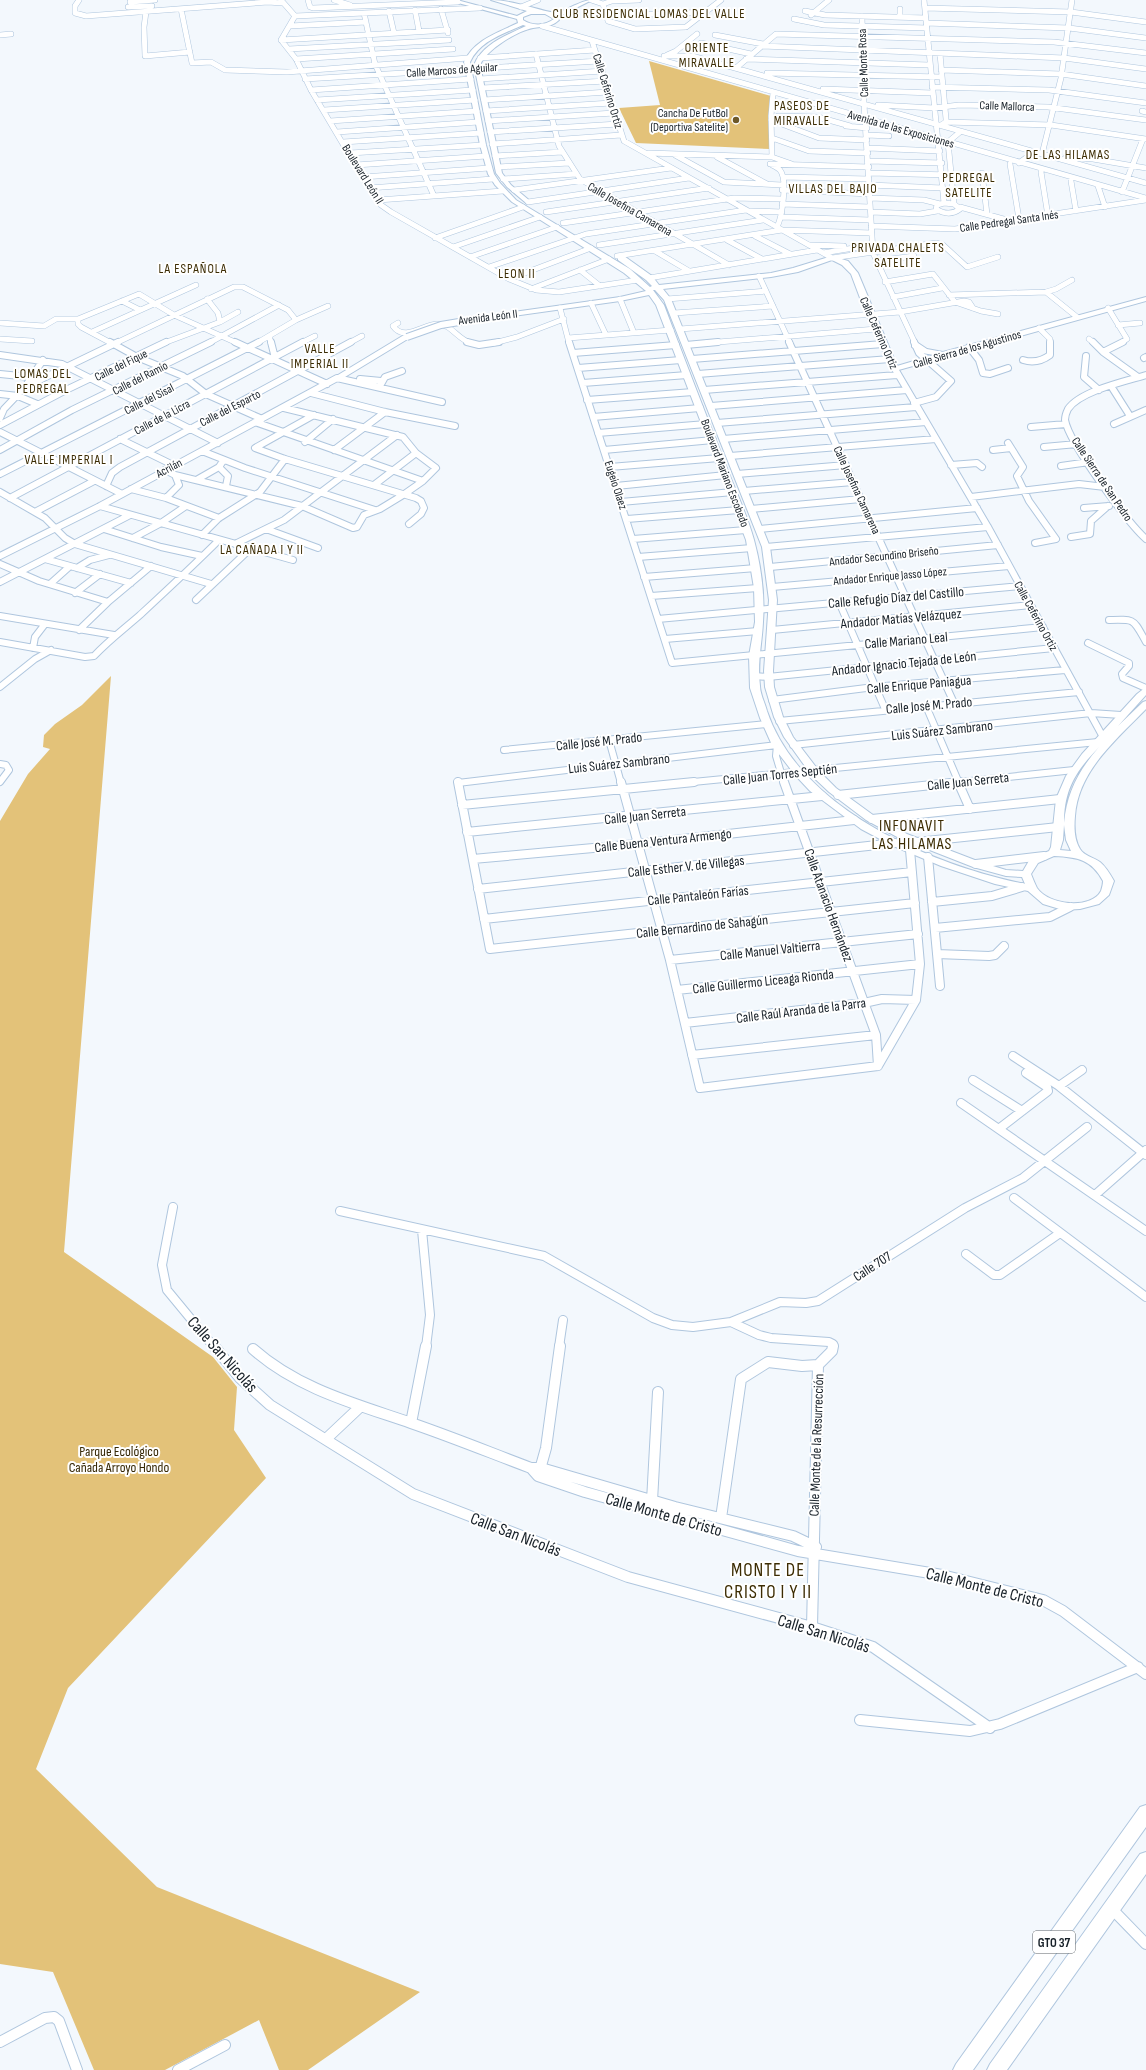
<svg xmlns="http://www.w3.org/2000/svg" width="1146" height="2070" font-family="'Sofia Sans Condensed',sans-serif">
	<style>
		.green { fill: #e3c279 }
		.lines { fill: none; stroke-linecap: round; stroke-linejoin: round }
		.street-far3-casing { stroke: #afc6de; stroke-width: 6 }
		.street-far2-casing { stroke: #afc6de; stroke-width: 8 }
		.street-far1-casing { stroke: #afc6de; stroke-width: 10 }
		.street-casing { stroke: #afc6de; stroke-width: 12 }
		.secondary-casing { stroke: #afc6de; stroke-width: 2 }
		.primary-casing { stroke: #afc6de; stroke-width: 2 }
		.street-far3 { stroke: #fff; stroke-width: 5 }
		.street-far2 { stroke: #fff; stroke-width: 6 }
		.street-far1 { stroke: #fff; stroke-width: 8 }
		.street { stroke: #fff; stroke-width: 10 }
		.secondary { fill: #fff; fill-rule: evenodd }
		.primary { fill: #fff; fill-rule: evenodd }
		.secondary-bridge-casing { stroke: #afc6de; stroke-width: 8; stroke-linecap: butt }
		.secondary-bridge { stroke: #fff; stroke-width: 6 }
		.poi-dot { fill: #6e5928; stroke: #fff; stroke-width: 1.5 }
		.labels { text-anchor: middle; stroke-width: 4; stroke-linejoin: round; paint-order: stroke }
		.far-street-label { font-size: 12px; fill: #172028; stroke: #fff }
		.far-poi-label { font-size: 12px; fill: #172028; stroke: #fff; text-anchor: end }
		.far-quarter-label { font-size: 13px; letter-spacing: 1px; fill: #3c2c03; stroke: #fff }
		.shield { fill: #fff; stroke: #5d6368; stroke-width: 1 }
		.shield-label { font-size: 13px; font-weight: bold; fill: #172028 }
		.street-label { font-size: 14px; fill: #172028; stroke: #fff }
		.park-label { font-size: 14px; fill: #352704; stroke: #fff }
		.quarter-label { font-size: 16px; letter-spacing: 1px; fill: #3c2c03; stroke: #fff }
		.near-street-label { font-size: 17px; fill: #172028; stroke: #fff }
		.near-quarter-label { font-size: 19px; letter-spacing: 1px; fill: #3c2c03; stroke: #fff }
	</style>
	<rect width="100%" height="100%" fill="#f3f8fd"/>
	<path class="green" d="M649,61L771,96L770,149L636,143L619,108L660,105Z
		M111,676L64,1252L213,1357L237,1387L234,1430L266,1478L68,1688L36,1769L157,1887L420,1992L308,2070H279L259,2020L165,2070H94L53,1972L0,1964V821L28,774L50,749L43,747L44,735L55,724L82,705Z"/>
	<g class="lines">
		<g class="street-far3-casing">
			<path id="street-far3" d="M79,0L75,6V13L86,16L268,2L282,3
				M281,0L295,16
				M308,0L310,7L313,8L458,2
				M334,0L350,5
				M591,0L603,4L612,1L639,0
				M924,0L944,203
				M130,2L155,0
				M603,4L608,21L635,29L686,27L721,0
				M128,7L152,6
				M521,7L538,0
				M925,8L1071,12L1146,22
				M181,9L192,63L211,62L225,70L287,72L468,58
				M441,9L448,33
				M900,9V17
				M415,10L419,31
				M389,11L394,33
				M805,11L825,15L926,18
				M146,12L144,27L145,56L190,52
				M364,13L375,64L434,196
				M811,15L829,0
				M295,16L281,40L296,59L311,90L369,188L381,205L391,212L509,279L536,290L559,292L638,280
				M295,16L480,8
				M606,16L707,12
				M862,16L864,104L873,253L915,343
				M794,19L824,25L927,28
				M926,23L1069,28L1146,38
				M290,26L366,22
				M542,26L1146,198
				M0,35L11,34
				M715,35L763,44
				M281,40L448,30
				M592,41L624,141L832,258L936,243L943,245L967,267L998,257
				M701,43L751,54
				M761,46L1064,58L1146,69
				M289,49L449,40
				M536,54L559,146L580,179L729,265
				M940,54L946,119V122L941,125
				M667,55L676,51L697,34
				M664,56H692L1146,183
				M480,58L595,50
				M296,59L453,49
				M746,59L929,65
				M736,68L776,34L1054,42L1146,53
				M941,70L1061,74L1146,86
				M767,73L941,77
				M305,79L599,61
				M480,79L603,71
				M932,87L1049,90L1146,103
				M482,88L606,81
				M823,89L932,93
				M311,90L471,79
				M317,100L473,90
				M484,100L608,92
				M878,105L934,108L959,105L1048,107L1146,120
				M324,110L475,100
				M486,111L611,103
				M1142,111L1146,112
				M778,116L818,117L850,126
				M771,120L819,138L867,140
				M330,121L477,111
				M488,121L614,113
				M946,122L1051,125L1146,139
				M846,126L867,128
				M337,132L478,122
				M490,132L618,124
				M867,135L889,136
				M772,138L809,151L868,153
				M343,142L481,133
				M492,144L621,135
				M868,148L940,151
				M350,153L483,145
				M648,153L772,157L792,164
				M1042,154L1061,78L1072,0
				M675,155L724,182L782,185
				M495,156L562,152
				M717,157L767,184
				M772,157L771,116L773,93
				M1066,157L1093,159L1146,168
				M869,161L942,163
				M1019,163L1034,152
				M770,164L869,167
				M1010,164L1019,219
				M356,165L486,156
				M772,165C774,166 778,168 780,170C788,180 782,217 777,227
				M498,167L569,163
				M1041,172L1048,216
				M869,173L951,175
				M982,173L987,214
				M363,177L489,168
				M783,177L869,179
				M503,179L576,174
				M1071,181L1076,211
				M869,185L943,188
				M1098,186L1105,207
				M369,188L493,179
				M514,190L671,168
				M782,190L870,194
				M1122,192L1143,139
				M870,198L924,200L940,204
				M378,200L503,191
				M528,202L689,178
				M944,203L954,204L960,209C952,215 944,214 936,209L937,205Z
				M782,204L870,207
				M954,204L948,142L960,132
				M960,207L1007,220
				M750,211L782,212
				M546,212L709,188
				M871,212L920,214L937,211
				M782,217L870,220
				M563,223L734,198L782,199
				M871,226L955,229L1146,200
				M755,236L790,254
				M435,238L523,207
				M727,240L762,259
				M599,245L763,220
				M810,245L844,246
				M453,247L540,217
				M655,251L689,271
				M823,253L872,245
				M617,256L782,230L872,233
				M470,257L557,227
				M876,261L914,256
				M489,267L586,234L746,210
				M580,270L600,286
				M759,276L790,343
				M649,278L817,250
				M509,279L591,248
				M1072,280L1056,289L1046,292L1077,317
				M885,282L933,274L955,302L981,311L998,314
				M531,289L609,259
				M949,295L1046,292
				M893,297L942,288
				M620,299L634,333
				M667,299L766,291
				M122,301L140,310
				M591,303L606,335
				M560,308L569,343
				M1108,308L1127,339L1121,343
				M674,313L773,306
				M78,319V324L81,327L111,343
				M220,322L238,312
				M0,323L44,326L56,319H78L139,294L174,315L237,343
				M398,323L393,326C404,342 423,325 436,324C451,323 458,340 471,343
				M1118,325L1140,323
				M1039,328L1050,339V343
				M680,329L900,312L964,301L969,302L973,308
				M92,332L196,285
				M269,336L271,343
				M568,338L671,330
				M0,339L32,341
				M1089,339L1094,343
				M116,343L234,287H243L288,310L296,320
				M164,343L220,322L218,313L207,299
				M209,343L279,305
				M257,343L296,320L328,306
				M301,343L315,336
				M349,343L362,336
				M494,343L517,337L564,319
				M706,343L876,329"/>
		</g>
		<g class="street-far2-casing">
			<path id="street-far2" d="M110,342L137,357L183,376L206,394L262,419
				M235,342L327,384
				M271,342L275,358
				M467,342L479,345L499,342
				M569,342L672,663L1043,627
				M789,342L954,703
				M1093,342L1103,352
				M1123,342L1103,352L1138,377
				M686,345L718,342
				M969,347L979,360L983,373L990,374L1008,368
				M573,353L676,345
				M0,355L62,364L218,443
				M1086,356L1084,377L1099,390
				M1144,358L1146,357
				M692,359L883,344
				M1023,360C1033,363 1042,361 1050,355V342
				M578,368L681,360
				M895,369L988,527L1103,737
				M0,374L30,377
				M698,374L890,359
				M1146,375C1126,381 1080,391 1068,409C1067,411 1065,417 1065,420C1069,443 1128,523 1146,539
				M360,379L381,381
				M583,383L687,375
				M380,386L385,377L402,371
				M1111,386L1130,416
				M25,387L43,360
				M704,390L897,375
				M311,393L385,412L455,426
				M0,394L18,396L37,404
				M587,400L693,392
				M914,403L936,397L951,381L919,353L914,342
				M711,406L907,390
				M314,415L255,448L285,459L416,498L421,501L424,508L421,514L409,524
				M593,417L700,408
				M0,418L4,409L25,387L118,342
				M255,422L423,481
				M717,423L916,407
				M1114,424L1146,410
				M0,425L66,390L166,342
				M1031,427L1066,424
				M0,432L122,494
				M598,433L706,424
				M120,439L175,466
				M723,439L926,422
				M305,442L333,419
				M1008,443L1023,467L1017,476L1029,501L1056,539L1035,543
				M1044,447L1077,444
				M0,450L72,410L211,342
				M334,450L385,412
				M604,450L713,440
				M993,450L1011,448
				M202,451L245,468L375,510
				M730,456L936,439
				M223,461L219,467L228,476L226,486
				M951,465L977,463L982,467
				M1061,466L1089,462
				M610,467L719,458
				M165,470L175,475L302,506L353,528L357,527L364,515L380,509L403,495L423,481L436,468L416,453L403,437L284,408
				M0,474L259,342
				M737,474L846,465
				M198,479L219,467
				M374,485L416,453
				M106,486L112,473L120,467L351,342
				M616,486L726,475
				M131,489L166,498L219,518
				M744,491L853,482
				M0,492L45,518L65,538L75,544L211,584
				M971,497L1079,484L1105,487
				M10,498L303,342
				M166,498L179,485L175,475
				M621,502L733,492
				M100,506L293,560
				M1084,508L1109,506
				M751,509L861,499
				M35,512L94,481
				M627,519L739,510
				M104,529L161,547L202,556
				M266,529L318,548
				M759,529L977,508
				M202,535L219,518L260,492L285,459
				M1071,537L1090,534L1091,521L1108,506
				M133,538L161,523L186,506
				M633,539L746,530
				M235,544L284,520L397,435
				M766,547L988,527
				M0,556L100,506L337,378L442,402
				M638,557L752,548
				M45,559L131,583
				M0,564L39,581L108,602
				M770,567L998,545
				M77,568L90,560L109,555
				M644,577L756,568
				M0,582L130,515
				M50,584L69,567
				M772,587L1009,566
				M75,593L100,574
				M651,596L758,588
				M196,600L250,549
				M839,602L885,709
				M0,616L114,635
				M658,619L1020,586
				M1109,620C1136,619 1133,619 1146,642
				M79,630L108,602L151,566
				M772,630L1031,605
				M665,639L758,631
				M0,642L85,657L94,656C109,640 124,629 140,615C167,590 193,566 219,540
				M1088,643L1129,663V666L1122,674L1123,678L1146,688
				M33,648L35,637L45,624
				M754,676L768,677L1054,648
				M0,687L35,659L51,650
				M772,700L874,687L1065,670
				M926,706L959,783
				M779,721L1079,692
				M609,740L621,783
				M793,745L1091,713L1121,715
				M504,750L767,724
				M0,764L6,765L9,770L0,782
				M458,783L777,745L776,756L784,783
				M683,783L1098,742
				M951,783L1074,770"/>
		</g>
		<g class="street-far1-casing">
			<path id="street-far1" d="M458,782L490,949L831,912
				M621,782L670,960L700,1088L878,1066
				M784,782L831,912
				M958,782L970,809
				M838,795L960,782
				M462,805L694,782
				M872,819L1060,799
				M467,832L822,796
				M917,842L1058,827
				M928,857L940,986
				M473,859L637,844L854,820
				M976,864L1044,856
				M478,889L895,843
				M932,902L992,896L1022,887
				M831,912L876,1035L878,1066
				M831,912L915,903
				M484,919L912,872
				M935,928L1050,917L1070,907
				M937,954L989,956L995,955L1004,946
				M670,960L918,934
				M677,990L920,964
				M685,1023L864,1003L882,999L916,1000
				M692,1055L876,1035
				M1013,1056L1059,1086L1146,1155
				M878,1066L916,1000L920,964L910,850
				M973,1080L1022,1111
				M1059,1086L1082,1070
				M961,1103L1146,1231
				M1000,1128L1048,1091L1047,1087L1026,1073
				M1095,1195L1146,1150
				M1014,1198L1146,1297
				M173,1207L162,1265L167,1290L214,1347
				M340,1211L544,1256L653,1318L672,1325L693,1327L731,1322L759,1335L771,1338L829,1342L833,1344V1347
				M422,1230L430,1315L426,1347
				M966,1254L994,1275H1000L1060,1233
				M731,1322L780,1302L806,1303L818,1301L965,1208L1023,1178L1087,1127
				M559,1347L563,1320"/>
		</g>
		<g class="street-casing">
			<path id="street" d="M214,1346L240,1378L270,1405L413,1494L628,1577L812,1627L873,1647L990,1728
				M253,1349C298,1389 356,1404 411,1423C452,1437 491,1453 531,1468H541L675,1507L793,1536L816,1547
				M411,1423L426,1346
				M326,1439L361,1406
				M531,1468L538,1476L585,1492L798,1551L942,1575L1043,1600L1063,1611L1146,1674
				M539,1473L546,1448L560,1346
				M652,1501L658,1392
				M721,1518L741,1379L768,1362L802,1366L818,1365
				M812,1627L818,1365L832,1351L833,1346
				M860,1720L970,1731L1000,1724L1138,1667
				M1111,1908L1146,1944
				M0,2042L45,2018L54,2017L59,2021L77,2070
				M178,2070L225,2045"/>
		</g>
		<g class="secondary-casing">
			<path id="secondary" d="M447,0H457L517,16L527,11L491,0C512,0 534,9 555,13C561,14 580,0 592,0L558,17L559,20C551,28 543,26 533,28C517,31 486,50 480,65L502,173L511,185L530,201V203H526L507,187L496,173L474,65C482,44 507,35 526,26L523,25C503,34 480,41 470,62L486,145L494,174L500,183L516,200L630,269L650,287L652,286L646,280L618,260V256H624L652,276L659,285L771,273L793,268L832,256L848,261L858,273L897,366L934,355L922,353L912,347V343H918L927,349L943,352L1146,297V301L895,371L891,369L866,314L851,274L842,265L832,260L798,272L771,277L663,289L671,299L770,547L777,600L773,671L774,687L783,717L793,737L819,771L836,788L873,815L907,834L980,862L1006,870L1023,871L1030,859L1049,851L1051,847L1056,799L1066,776L1082,754L1137,694L1146,687V695L1118,726L1143,702L1146,701V709C1116,740 1078,771 1075,816C1074,827 1074,839 1080,849C1084,856 1093,857 1100,862C1106,867 1110,874 1114,881L1109,895L1099,904L1080,909L1063,910L1043,904L1028,891L995,884L941,866L891,845L861,829L810,791L795,775L772,745L760,718L750,688L749,656L755,622L754,588L746,540L656,305L649,295L620,301L477,321L473,319L477,317L620,297L646,291L624,273L512,202L495,185L488,174L480,145L464,62C474,40 497,33 518,23L517,19ZM531,14H545L554,19C545,26 532,26 523,20V17ZM653,290H655L664,300L762,547L769,600L764,671L765,687L774,717L784,737L812,776L829,792L866,820L899,838L973,867L1006,876L1022,877L1025,884C931,865 800,809 767,711C765,703 760,694 760,686C757,663 762,644 763,622C765,596 761,566 754,540C747,514 734,488 725,463C704,410 684,358 664,305ZM1099,747C1079,770 1067,792 1064,823C1064,789 1076,771 1099,747ZM1064,825L1066,840L1071,851L1060,850L1063,840ZM1054,856C1078,857 1092,860 1103,881C1103,884 1102,888 1101,891C1091,910 1048,905 1037,888C1035,884 1033,879 1031,874L1038,863Z
				M404,335L411,337L340,380L333,378Z"/>
		</g>
		<g class="primary-casing">
			<path id="primary" d="M1146,1805V1827L973,2070H953L956,2064L1140,1807Z
				M1146,1852V1874L1007,2070H987L990,2064L1140,1854Z"/>
		</g>
		<use href="#street-far3" class="street-far3"/>
		<use href="#street-far2" class="street-far2"/>
		<use href="#street-far1" class="street-far1"/>
		<use href="#street" class="street"/>
		<use href="#secondary" class="secondary"/>
		<use href="#primary" class="primary"/>
		<g class="secondary-bridge-casing">
			<path id="secondary-bridge" d="M407,337L441,325L477,319"/>
		</g>
		<use href="#secondary-bridge" class="secondary-bridge"/>
	</g>
	<circle class="poi-dot" cx="736" cy="120" r="4"/>
	<g class="labels">
		<g class="far-street-label">
			<text transform="translate(863 63) rotate(-92)" y="4">Calle Monte Rosa</text>
			<text transform="translate(452 70) rotate(-4)" y="4">Calle Marcos de Aguilar</text>
			<text transform="translate(608 91) rotate(73)" y="4">Calle Ceferino Ortiz</text>
			<text transform="translate(1007 106) rotate(2)" y="4">Calle Mallorca</text>
			<text transform="translate(901 129) rotate(16)" y="4">Avenida de las Exposiciones</text>
			<text transform="translate(363 174) rotate(58)" y="4">Boulevard León II</text>
			<text transform="translate(630 209) rotate(30)" y="4">Calle Josefina Camarena</text>
			<text transform="translate(1009 221) rotate(-8)" y="4">Calle Pedregal Santa Inés</text>
			<text transform="translate(488 317) rotate(-7)" y="4">Avenida León II</text>
			<text transform="translate(879 333) rotate(66)" y="4">Calle Ceferino Ortiz</text>
			<text transform="translate(967 349) rotate(-16)" y="4">Calle Sierra de los Agustinos</text>
			<text transform="translate(121 365) rotate(-26)" y="4">Calle del Fique</text>
			<text transform="translate(140 378) rotate(-27)" y="4">Calle del Ramio</text>
			<text transform="translate(149 399) rotate(-27)" y="4">Calle del Sisal</text>
			<text transform="translate(230 408) rotate(-27)" y="4">Calle del Esparto</text>
			<text transform="translate(162 417) rotate(-28)" y="4">Calle de la Licra</text>
			<text transform="translate(169 468) rotate(-28)" y="4">Acrilán</text>
			<text transform="translate(725 473) rotate(69)" y="4">Boulevard Mariano Escobedo</text>
			<text transform="translate(1102 479) rotate(56)" y="4">Calle Sierra de San Pedro</text>
			<text transform="translate(616 485) rotate(72)" y="4">Eugeio Olaez</text>
			<text transform="translate(857 490) rotate(65)" y="4">Calle Josefina Camarena</text>
			<text transform="translate(884 556) rotate(-6)" y="4">Andador Secundino Briseño</text>
			<text transform="translate(890 576) rotate(-5)" y="4">Andador Enrique Jasso López</text>
			<text transform="translate(1036 616) rotate(61)" y="4">Calle Ceferino Ortiz</text>
		</g>
		<g class="far-poi-label">
			<text x="728" y="117">Cancha De FutBol<tspan x="728" dy="14">(Deportiva Satelite)</tspan></text>
		</g>
		<g class="far-quarter-label">
			<text x="649" y="18">CLUB RESIDENCIAL LOMAS DEL VALLE</text>
			<text x="707" y="52">ORIENTE<tspan x="707" dy="15">MIRAVALLE</tspan></text>
			<text x="802" y="110">PASEOS DE<tspan x="802" dy="15">MIRAVALLE</tspan></text>
			<text x="1068" y="159">DE LAS HILAMAS</text>
			<text x="969" y="182">PEDREGAL<tspan x="969" dy="15">SATELITE</tspan></text>
			<text x="833" y="193">VILLAS DEL BAJIO</text>
			<text x="898" y="252">PRIVADA CHALETS<tspan x="898" dy="15">SATELITE</tspan></text>
			<text x="193" y="273">LA ESPAÑOLA</text>
			<text x="517" y="278">LEON II</text>
			<text x="320" y="353">VALLE<tspan x="320" dy="15">IMPERIAL II</tspan></text>
			<text x="43" y="378">LOMAS DEL<tspan x="43" dy="15">PEDREGAL</tspan></text>
			<text x="69" y="464">VALLE IMPERIAL I</text>
			<text x="262" y="554">LA CAÑADA I Y II</text>
		</g>
		<rect class="shield" x="1033" y="1931" width="42" height="22" rx="3"/>
		<g class="shield-label">
			<text x="1054" y="1947">GTO 37</text>
		</g>
		<g class="street-label">
			<text transform="translate(896 597) rotate(-5)" y="5">Calle Refugio Díaz del Castillo</text>
			<text transform="translate(901 618) rotate(-5)" y="5">Andador Matías Velázquez</text>
			<text transform="translate(906 640) rotate(-5)" y="5">Calle Mariano Leal</text>
			<text transform="translate(904 663) rotate(-6)" y="5">Andador Ignacio Tejada de León</text>
			<text transform="translate(919 684) rotate(-5)" y="5">Calle Enrique Paniagua</text>
			<text transform="translate(929 705) rotate(-5)" y="5">Calle José M. Prado</text>
			<text transform="translate(942 730) rotate(-6)" y="5">Luis Suárez Sambrano</text>
			<text transform="translate(599 741) rotate(-6)" y="5">Calle José M. Prado</text>
			<text transform="translate(619 763) rotate(-6)" y="5">Luis Suárez Sambrano</text>
			<text transform="translate(780 774) rotate(-6)" y="5">Calle Juan Torres Septién</text>
			<text transform="translate(968 781) rotate(-6)" y="5">Calle Juan Serreta</text>
			<text transform="translate(645 815) rotate(-6)" y="5">Calle Juan Serreta</text>
			<text transform="translate(663 840) rotate(-6)" y="5">Calle Buena Ventura Armengo</text>
			<text transform="translate(686 866) rotate(-6)" y="5">Calle Esther V. de Villegas</text>
			<text transform="translate(698 895) rotate(-6)" y="5">Calle Pantaleón Farías</text>
			<text transform="translate(829 905) rotate(70)" y="5">Calle Atanacio Hernández</text>
			<text transform="translate(702 926) rotate(-6)" y="5">Calle Bernardino de Sahagún</text>
			<text transform="translate(770 950) rotate(-6)" y="5">Calle Manuel Valtierra</text>
			<text transform="translate(763 981) rotate(-6)" y="5">Calle Guillermo Liceaga Rionda</text>
			<text transform="translate(801 1010) rotate(-7)" y="5">Calle Raúl Aranda de la Parra</text>
			<text transform="translate(872 1266) rotate(-33)" y="5">Calle 707</text>
			<text transform="translate(816 1445) rotate(-88)" y="5">Calle Monte de la Resurrección</text>
		</g>
		<g class="park-label">
			<text x="119" y="1456">Parque Ecológico<tspan x="119" dy="16">Cañada Arroyo Hondo</tspan></text>
		</g>
		<g class="quarter-label">
			<text x="912" y="831">INFONAVIT<tspan x="912" dy="18">LAS HILAMAS</tspan></text>
		</g>
		<g class="near-street-label">
			<text transform="translate(223 1354) rotate(48)" y="6">Calle San Nicolás</text>
			<text transform="translate(664 1514) rotate(16)" y="6">Calle Monte de Cristo</text>
			<text transform="translate(516 1534) rotate(21)" y="6">Calle San Nicolás</text>
			<text transform="translate(985 1587) rotate(14)" y="6">Calle Monte de Cristo</text>
			<text transform="translate(824 1633) rotate(17)" y="6">Calle San Nicolás</text>
		</g>
		<g class="near-quarter-label">
			<text x="768" y="1576">MONTE DE<tspan x="768" dy="22">CRISTO I Y II</tspan></text>
		</g>
	</g>
</svg>
